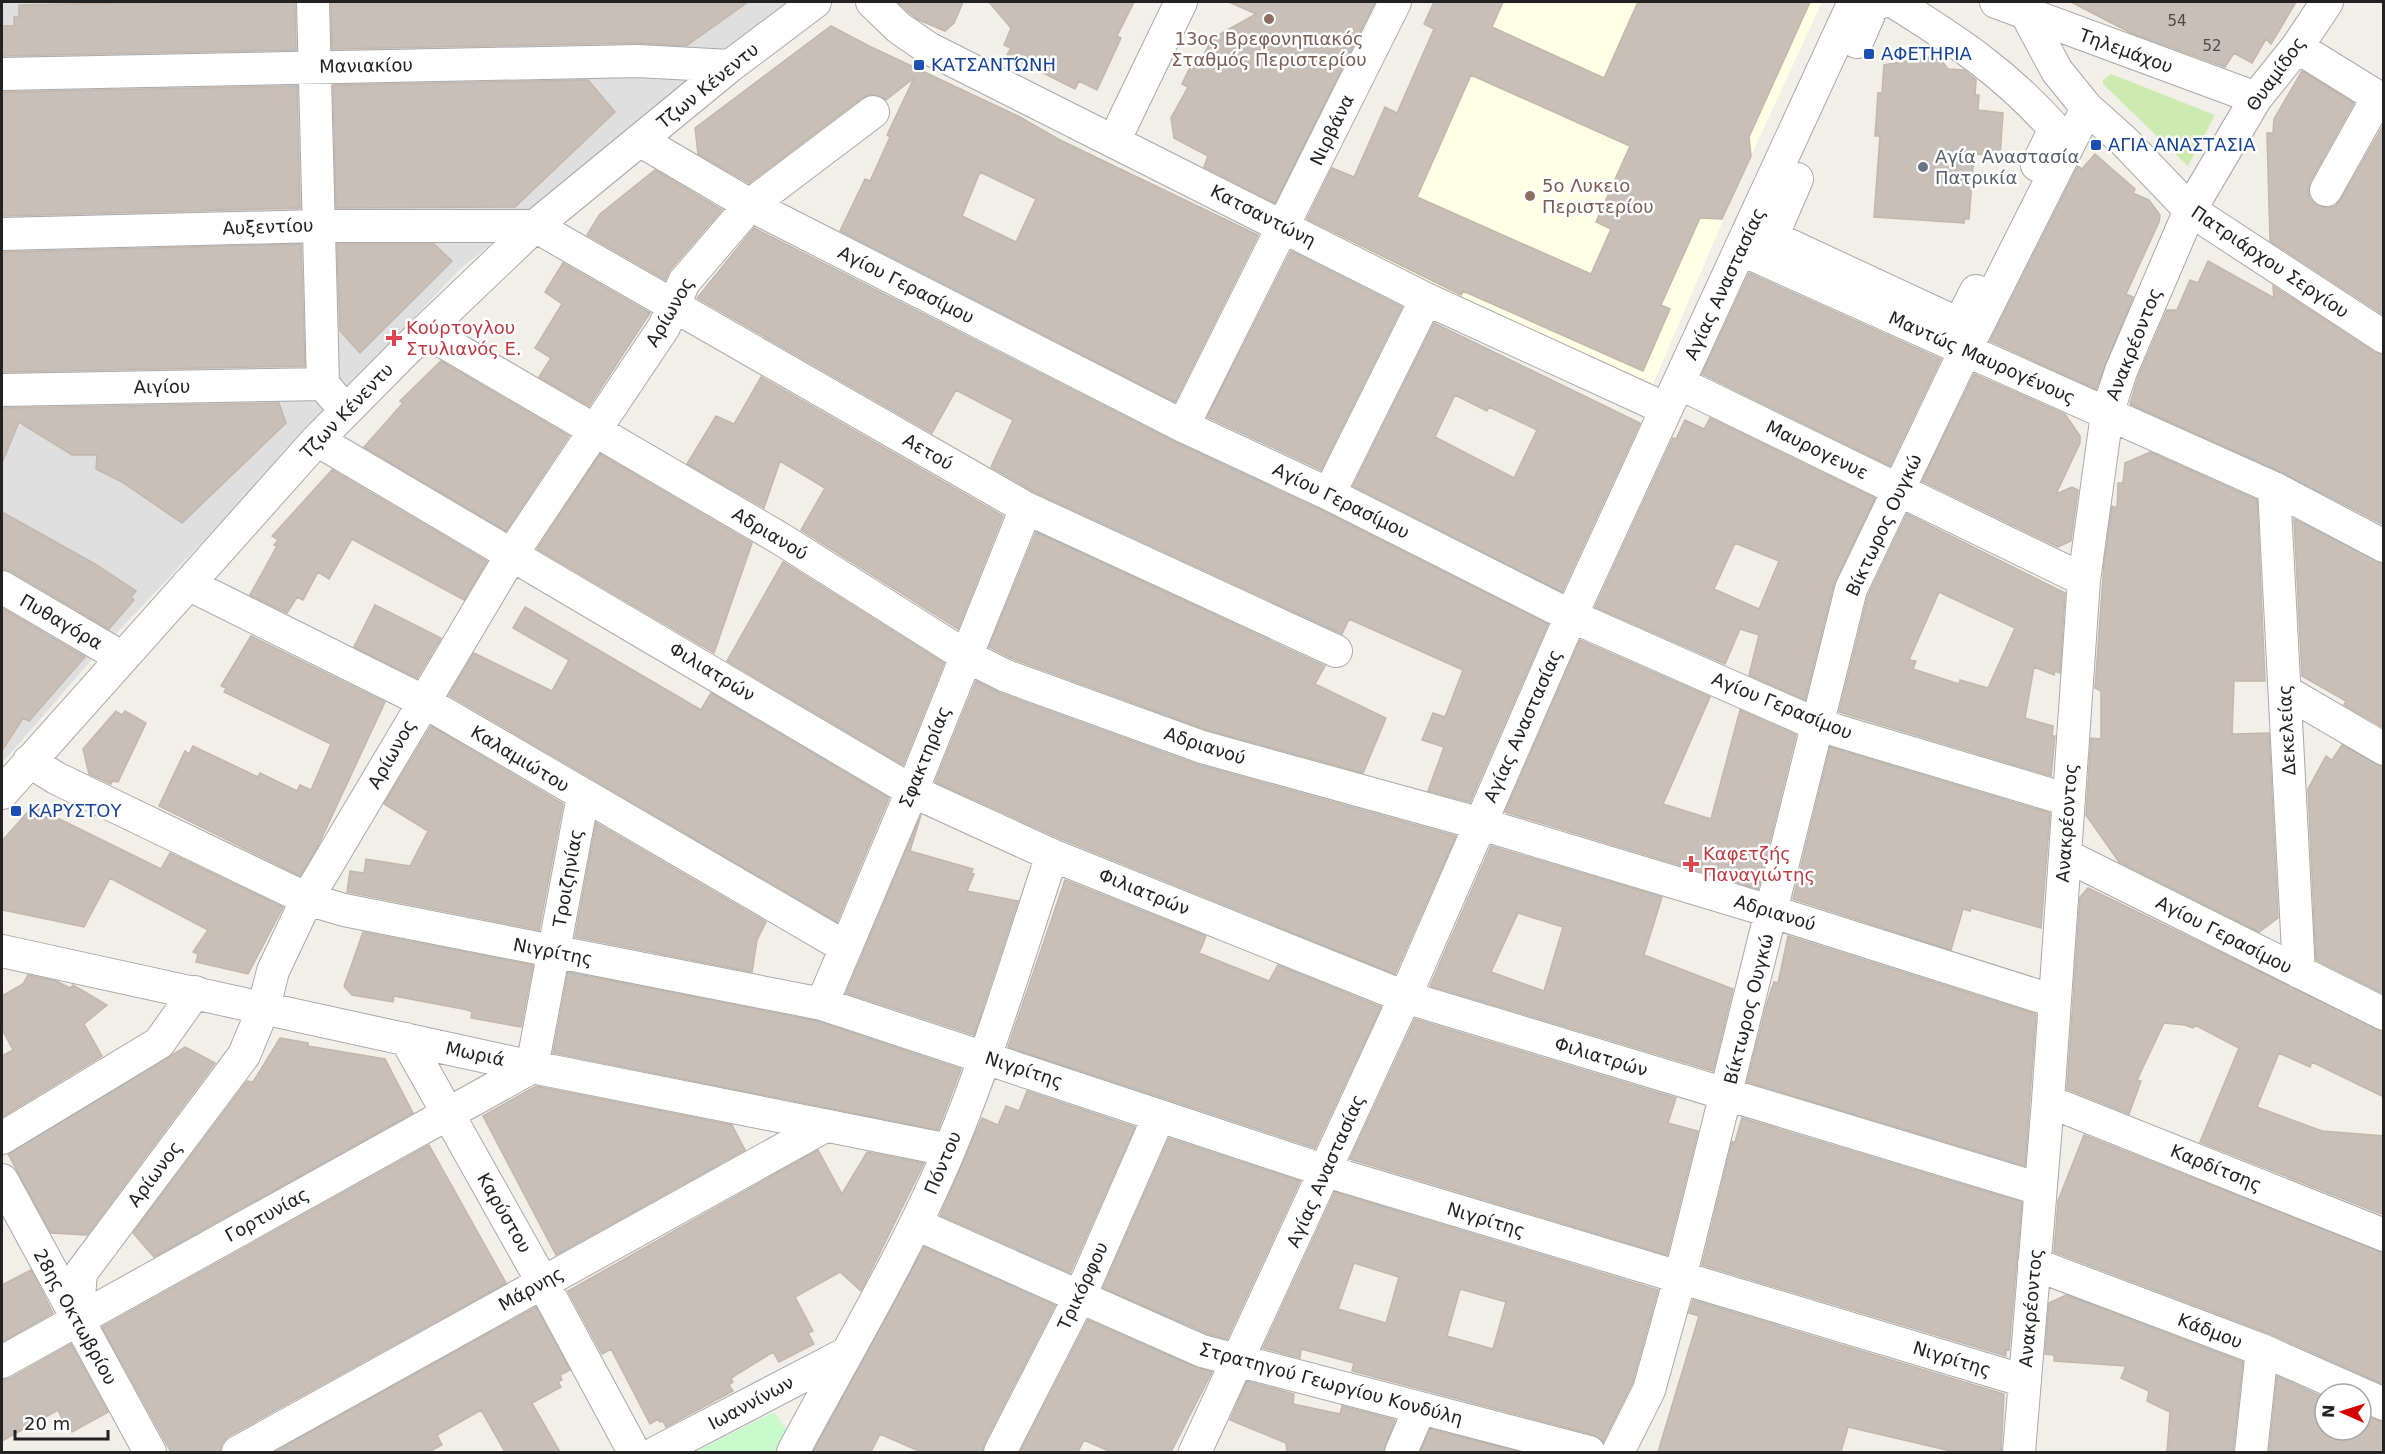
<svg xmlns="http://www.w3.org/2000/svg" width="2385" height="1454" font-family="'DejaVu Sans',sans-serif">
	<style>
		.residential { fill: #e0dfdf }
		.education { fill: #ffffe5 }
		.grass { fill: #cdebb0 }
		.park { fill: #c8facc }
		.building { fill: #c7bfb8; stroke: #c4b6ab; stroke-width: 1.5; fill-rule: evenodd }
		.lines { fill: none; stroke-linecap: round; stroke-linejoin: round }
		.minor-casing { stroke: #a9a9a9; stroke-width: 34 }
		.minor { stroke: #fff; stroke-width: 32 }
		.education-dot { fill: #8d6e63; stroke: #fff; stroke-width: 2 }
		.transit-dot { fill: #1a4fb4; stroke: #fff; stroke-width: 2 }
		.worship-dot { fill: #6b7280; stroke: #fff; stroke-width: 2 }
		.health-dot { fill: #e0444e; stroke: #fff; stroke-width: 2 }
		.labels { text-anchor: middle; stroke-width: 5; stroke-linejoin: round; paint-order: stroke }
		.number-label { font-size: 15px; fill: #4b4948 }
		.education-label { font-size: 18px; fill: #785e54; stroke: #fff }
		.street-label { font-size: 18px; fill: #222; stroke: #fff }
		.transit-label { font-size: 18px; fill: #164399; stroke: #fff; text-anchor: start }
		.worship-label { font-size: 18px; fill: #5b616d; stroke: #fff; text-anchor: start }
		.health-label { font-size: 18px; fill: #be3a42; stroke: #fff; text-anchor: start }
	</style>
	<rect width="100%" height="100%" fill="#f2efe9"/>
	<path class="residential" d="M2,2H789L459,270L94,657L2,763Z"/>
	<path class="education" d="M1434,2H1822L1745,169L1653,384L1312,228L1338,170L1363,182L1367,175L1357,170L1385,107L1397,112L1434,29L1424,24Z"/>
	<path class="grass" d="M2111,74L2215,115L2188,166L2103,84V80Z"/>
	<path class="park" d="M774,1412L788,1433L778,1452H695Z"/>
	<path class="building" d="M174,2H295L296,50L2,56V26H14V17H19V5Z
		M331,2H748L686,46L638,43L332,49Z
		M897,2H963L954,23L945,31L917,19Z
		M989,2H1134L1117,36L1121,38L1097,90L1079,81L1075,89L1007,55L1011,48L1004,45L1011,28Z
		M1229,2H1375L1275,203L1204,167L1208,156L1174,138L1171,118L1188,87L1182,84L1192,63L1197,66L1213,38L1256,14Z
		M1434,2H1503L1492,27L1604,78L1638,2H1810L1749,137L1751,156L1722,219L1700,218L1661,305L1670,309L1643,371L1463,291L1461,295L1307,219L1332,168L1354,177L1385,107L1397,113L1434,29L1424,24ZM1471,75L1630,146L1596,222L1611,229L1591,274L1417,197Z
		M2071,2H2296L2271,44L2266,39L2252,63L2234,53L2225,67L2131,33Z
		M831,26L869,46L1018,116L1060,140L1258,235L1175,402L840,231L865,179L870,181L890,137L887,135L914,78L886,100L871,94L862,98L749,183L698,154L695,128ZM980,172L1036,199L1016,242L962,216Z
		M1929,57L1941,60L1948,69L1964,70L1976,80L1975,95H1979L1978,110L2003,113L2000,156L1974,154L1969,219H1964V223L1874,217L1880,136H1875L1878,93H1882L1884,65Z
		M2302,71L2354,103L2310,182L2308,191L2310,199L2317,205L2327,208L2335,206L2341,199L2384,124V315L2270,241L2267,133H2273L2274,119Z
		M588,80L615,112L515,207L336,208L333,85Z
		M297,86L300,208L2,216V92Z
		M2095,154L2135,189L2133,193L2149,200L2160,215L2159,222L2126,294L2133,297L2096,389L1990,341L2078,166L2082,169Z
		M655,170L722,210L670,270L665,280L587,235L600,214Z
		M754,228L1175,442L1321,510L1548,624L1470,802L1428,791L1444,747L1422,740L1433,713L1445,717L1463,670L1349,619L1342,634L1034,492L991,467L1013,420L956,390L932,433L697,298Z
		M301,244L305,366L2,372V252Z
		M337,244H434L452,261L360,353L340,331Z
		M1291,251L1402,307L1321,470L1207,417Z
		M2208,261L2274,298L2273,286L2374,352L2384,355V525L2281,472L2130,404L2138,377L2167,310H2177L2190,280L2198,283Z
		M563,263L650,313L589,406L539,377L551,358L535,348L562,304L545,292Z
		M1749,273L1941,359L1890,466L1702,374Z
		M1434,323L1640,423L1562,592L1353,486ZM1455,395L1487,411L1489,407L1537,430L1514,478L1435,437Z
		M441,361L569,436L506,531L364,447L403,403L400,401Z
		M1974,374L2065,414L2080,436V443L2056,494L2072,487L2078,490L2071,541L2058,547L1922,481Z
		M761,377L1003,516L958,629L801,530L825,488L780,461L764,508L687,464L716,416L734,424Z
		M279,403L286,423L182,523L122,482L96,469L97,455H72L19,422L2,463V408Z
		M1710,418L1875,498L1834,584L1805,700L1749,675L1759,635L1740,629L1725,664L1595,607L1673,438L1676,439L1685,420L1704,429ZM1735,543L1779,561L1759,609L1714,589Z
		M2150,452L2257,500L2265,681H2234L2232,734L2269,733L2278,918L2259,932L2119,862L2086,815L2091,738L2101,739V691L2095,688L2104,564L2112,506L2117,508L2118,483H2123L2125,463Z
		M600,454L752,543L714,653L537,549Z
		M332,470L487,561L464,600L352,539L329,579L318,572L303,600L297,597L287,613L250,595L277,546L274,545L278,540L272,536Z
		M2,512L95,564L136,591L131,597L134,600L109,629L11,571L2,569Z
		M1907,514L2065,593L2060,673L2055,671L2054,675L2034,667L2025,718L2053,726L2052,736H2055L2051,776L1839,712L1868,595ZM1939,592L2015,628L1988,688L1960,680L1959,684L1913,669L1916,661L1909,660Z
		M2294,519L2384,564V728L2344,705L2346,701L2302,676Z
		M1036,532L1325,666L1315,684L1386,718L1363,773L1207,730L1013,659L989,647Z
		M783,562L944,663L903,765L727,661Z
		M375,605L441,638L417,678L354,647Z
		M525,607L701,710L711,693L889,798L837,922L449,695L474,653L552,691L569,660L513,628Z
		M2,608L85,657L29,721L23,718L2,751Z
		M251,636L385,702L318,846L300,876L159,806L185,751L189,754L193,746L258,777L260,773L297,791L300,785L311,790L331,744L224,692L226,688L221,686Z
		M1580,640L1710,697L1663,804L1711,819L1740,710L1796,735L1758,889L1505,812Z
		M976,681L1000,693L1196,764L1456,836L1395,974L1059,838L935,782Z
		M116,711L122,715L125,711L146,723L118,782L112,781L111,784L89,774L83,749Z
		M431,726L563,804L539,930L347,892L350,871L364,873L366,859L410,866L428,831L384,804Z
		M2342,745L2384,767V994L2316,960L2308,789L2326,756L2332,760Z
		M1830,747L2050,813L2041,928L1971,908L1970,911L1963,909L1951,950L1793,899Z
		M33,806L161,869L170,853L283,907L248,974L196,962L198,954L193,952L208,930L110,878L84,927L2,910V841Z
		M921,815L910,851L973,869L971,873L974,874L967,891L1018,901L974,1035L846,993Z
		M596,823L766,922L757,940L752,972L575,937Z
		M1491,846L1662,897L1644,955L1733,989L1713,1071L1430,986ZM1518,913L1563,927L1544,991L1491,972Z
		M1065,880L1206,936L1199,953L1269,981L1278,965L1381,1007L1315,1148L1008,1047Z
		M2088,888L2384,1032V1097L2312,1062L2310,1067L2279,1053L2257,1107L2322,1131L2384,1136V1215L2200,1142L2239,1048L2195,1025L2193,1028L2185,1025L2164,1023L2137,1080L2141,1081L2129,1114L2067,1089L2080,897Z
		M363,932L533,965L521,1027L471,1018L472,1012L468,1010L394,996L393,1002L352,995L344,986Z
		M1788,936L2036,1014L2025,1166L1747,1082L1767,1003L1774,982L1778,983Z
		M568,972L817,1021L961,1069L938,1130L553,1053Z
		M28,975L56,981L70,988L73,985L107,1005L84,1024L102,1056L2,1117V1056L13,1050L2,1029V996L23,984Z
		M1415,1019L1676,1098L1668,1123L1698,1131L1667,1255L1350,1159Z
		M280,1038L308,1043V1046L385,1059L413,1113L154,1257L133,1233L247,1081L253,1082Z
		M185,1047L215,1063L87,1235L51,1233L8,1154Z
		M536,1086L732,1125L745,1150L556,1255L483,1116Z
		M1027,1091L1135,1127L1070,1273L940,1215L982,1118L998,1125L1006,1106L1019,1111Z
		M1742,1118L2022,1202L2009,1350L2006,1349V1356L1702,1265L1732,1142H1735Z
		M2084,1135L2384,1253L2383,1384L2268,1333L2054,1252L2058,1201Z
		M1169,1138L1300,1181L1227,1339L1208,1334L1103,1288Z
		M429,1145L506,1283L229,1436L222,1443L220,1452H171L102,1327Z
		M818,1150L842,1194L867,1152L924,1163L861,1291L840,1272L795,1297L813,1331L808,1333L814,1344L779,1362L773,1352L731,1378L733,1382L729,1385L733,1391L666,1427L663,1421L660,1422L658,1419L650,1424L611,1349L602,1354L568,1291Z
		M1335,1192L1658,1290L1632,1384L1603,1442L1594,1435L1352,1371L1354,1363L1301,1349L1300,1358L1263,1348ZM1354,1263L1399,1277L1386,1323L1338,1309ZM1460,1289L1506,1302L1493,1349L1447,1336Z
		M924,1247L1055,1305L984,1444L982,1452H921L880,1434L871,1452H813Z
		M31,1270L53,1313L2,1342V1285Z
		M2066,1295L2243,1362L2233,1452H2167L2170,1412L2147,1401L2149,1391L2121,1378L2126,1366L2054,1361V1355L2045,1354L2049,1303Z
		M1693,1300L2004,1394L2001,1452H1955L1848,1427L1841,1452H1658L1699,1316L1689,1313Z
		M536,1307L570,1370L560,1375L562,1380L558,1382L561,1387L532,1403L560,1452H505L481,1410L437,1435L442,1445L429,1452H274Z
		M1088,1320L1195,1367L1212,1372L1171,1452H1111L1084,1440L1078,1452H1020Z
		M71,1344L108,1412L72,1432L70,1428L67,1430L58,1410L2,1441V1380L11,1378Z
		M2277,1376L2325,1398V1430H2361V1414L2384,1422V1452H2269Z
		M1247,1381L1294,1394L1293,1404L1340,1414L1342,1406L1395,1420L1383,1452H1287L1286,1443L1230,1420Z
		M1430,1429L1520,1452H1420Z"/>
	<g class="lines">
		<g class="minor-casing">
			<path id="minor" d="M313,2L323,384L345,410
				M872,2L899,28L928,48L1426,299L1666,409
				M1894,2C1958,42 2004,72 2055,129L2037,165
				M1996,2L2256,98
				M2027,15L2057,71L2087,108L2125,142L2190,210L2384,337
				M1857,42L1873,5L1882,2
				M2297,47L2384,101
				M2,74L638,61L730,66
				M641,141L750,205L1183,426L1329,494L1571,616L1818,725L2069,800
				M1114,141L1181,2
				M1797,179L1772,237L1959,324L1976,291
				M2326,190L2378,97
				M2,234L320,226H535L1026,508L1336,651
				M1742,250L2274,488L2384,546
				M425,331L781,539L966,656L1006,676L1202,747L1481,824L1773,912L2054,1001
				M1679,383L2084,580
				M2,390L323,384
				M1183,426L1395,2
				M317,440L912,791L1052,855L1405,997L2040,1189
				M2274,488L2299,972
				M1329,494L1426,299
				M188,584L423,701L845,947
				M2,587L121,657
				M2285,691L2384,749
				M29,761L56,778L307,899L344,910L822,1004L1326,1171L2025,1381
				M2,793L317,440L425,331L535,226L730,66L815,2
				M2065,855L2384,1014
				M2,951L532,1067L949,1150
				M822,1004L912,791L1026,508
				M406,1039L543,1283L634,1452
				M2048,1101L2384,1235
				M2,1138L159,1043L195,992
				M2,1180L150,1452
				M916,1224L1202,1351L1589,1452
				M2034,1264L2262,1350L2384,1404
				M77,1320L81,1273L244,1055L264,1007L273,971L307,899L512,554L664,327L684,282L750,205L873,112
				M2,1362L532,1067L583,796
				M238,1452L825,1126
				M657,1452L845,1354
				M793,1452C846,1353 905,1255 949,1151C989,1055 1019,954 1052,855
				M1000,1452L1080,1296L1159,1116
				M1195,1452L1405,997L1571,616L1854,2
				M1401,1452L1420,1408
				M1618,1452L1649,1390L1680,1278L1851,589L1965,351L2087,108
				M2019,1452L2048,1101L2084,580L2107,414L2121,371L2190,210L2256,98L2297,47L2327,2
				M2251,1452L2262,1350"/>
		</g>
		<use href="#minor" class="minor"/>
	</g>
	<g class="education-dot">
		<circle cx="1269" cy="19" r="6"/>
		<circle cx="1530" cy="196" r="6"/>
	</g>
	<g class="transit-dot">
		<rect x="1863" y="48" width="12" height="12" rx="3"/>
		<rect x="913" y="59" width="12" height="12" rx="3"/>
		<rect x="2090" y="139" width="12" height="12" rx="3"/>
		<rect x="10" y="805" width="12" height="12" rx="3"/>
	</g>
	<circle class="worship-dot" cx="1923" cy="167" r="6"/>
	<g class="health-dot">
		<path d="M391 329h6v6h6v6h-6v6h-6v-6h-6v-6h6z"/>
		<path d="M1688 855h6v6h6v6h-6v6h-6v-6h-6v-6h6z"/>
	</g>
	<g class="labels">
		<g class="number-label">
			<text x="2177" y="26">54</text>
			<text x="2212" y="51">52</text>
		</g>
		<g class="education-label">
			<text x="1269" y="45">13ος Βρεφονηπιακός<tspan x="1269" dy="21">Σταθμός Περιστερίου</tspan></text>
			<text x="1542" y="192" text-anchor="start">5ο Λυκειο<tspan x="1542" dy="21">Περιστερίου</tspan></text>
		</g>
		<g class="street-label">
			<text transform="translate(2126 51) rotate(20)" y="6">Τηλεμάχου</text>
			<text transform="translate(366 66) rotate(-1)" y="6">Μανιακίου</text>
			<text transform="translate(2276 74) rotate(-54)" y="6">Θυαμίδος</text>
			<text transform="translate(708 86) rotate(-39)" y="6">Τζων Κένεντυ</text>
			<text transform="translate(1332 130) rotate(-64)" y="6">Νιρβάνα</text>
			<text transform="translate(1263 216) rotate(27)" y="6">Κατσαντώνη</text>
			<text transform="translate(268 227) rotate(-2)" y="6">Αυξεντίου</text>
			<text transform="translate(2270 262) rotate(34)" y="6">Πατριάρχου Σεργίου</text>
			<text transform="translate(1725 284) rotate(-65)" y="6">Αγίας Αναστασίας</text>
			<text transform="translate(906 285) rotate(27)" y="6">Αγίου Γερασίμου</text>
			<text transform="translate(670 312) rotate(-60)" y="6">Αρίωνος</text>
			<text transform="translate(2134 344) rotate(-68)" y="6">Ανακρέοντος</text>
			<text transform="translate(1982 358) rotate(24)" y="6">Μαντώς Μαυρογένους</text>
			<text transform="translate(162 387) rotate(-1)" y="6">Αιγίου</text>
			<text transform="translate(347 411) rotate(-46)" y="6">Τζων Κένεντυ</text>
			<text transform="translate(1817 450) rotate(26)" y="6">Μαυρογενυε</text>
			<text transform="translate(928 452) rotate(30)" y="6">Αετού</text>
			<text transform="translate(1341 501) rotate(26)" y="6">Αγίου Γερασίμου</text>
			<text transform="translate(1884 525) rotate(-65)" y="6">Βίκτωρος Ουγκώ</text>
			<text transform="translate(770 534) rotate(31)" y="6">Αδριανού</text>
			<text transform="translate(61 622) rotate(30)" y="6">Πυθαγόρα</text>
			<text transform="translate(712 672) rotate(31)" y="6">Φιλιατρών</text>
			<text transform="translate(1782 706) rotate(22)" y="6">Αγίου Γερασίμου</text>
			<text transform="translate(1523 726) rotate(-66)" y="6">Αγίας Αναστασίας</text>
			<text transform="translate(2287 730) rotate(-93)" y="6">Δεκελείας</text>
			<text transform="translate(1205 746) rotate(18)" y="6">Αδριανού</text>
			<text transform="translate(392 754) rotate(-60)" y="6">Αρίωνος</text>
			<text transform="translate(925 757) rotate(-68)" y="6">Σφακτηρίας</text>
			<text transform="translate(520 759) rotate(31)" y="6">Καλαμιώτου</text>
			<text transform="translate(2067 823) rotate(-86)" y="6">Ανακρέοντος</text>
			<text transform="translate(568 878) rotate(-80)" y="6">Τροιζηνίας</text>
			<text transform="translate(1144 892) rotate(22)" y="6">Φιλιατρών</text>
			<text transform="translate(1775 913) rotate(17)" y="6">Αδριανού</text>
			<text transform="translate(2224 935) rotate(27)" y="6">Αγίου Γερασίμου</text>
			<text transform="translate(553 952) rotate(11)" y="6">Νιγρίτης</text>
			<text transform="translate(1749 1009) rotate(-76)" y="6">Βίκτωρος Ουγκώ</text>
			<text transform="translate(475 1054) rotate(12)" y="6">Μωριά</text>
			<text transform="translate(1601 1057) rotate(17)" y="6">Φιλιατρών</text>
			<text transform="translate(1024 1070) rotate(18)" y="6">Νιγρίτης</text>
			<text transform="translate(943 1163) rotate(-67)" y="6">Πόντου</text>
			<text transform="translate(2216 1168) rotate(22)" y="6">Καρδίτσης</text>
			<text transform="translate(1326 1171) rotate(-66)" y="6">Αγίας Αναστασίας</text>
			<text transform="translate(155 1174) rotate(-53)" y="6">Αρίωνος</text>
			<text transform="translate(504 1213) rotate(60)" y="6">Καρύστου</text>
			<text transform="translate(267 1215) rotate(-29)" y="6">Γορτυνίας</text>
			<text transform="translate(1486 1220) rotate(17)" y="6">Νιγρίτης</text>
			<text transform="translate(1083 1286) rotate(-65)" y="6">Τρικόρφου</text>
			<text transform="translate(531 1289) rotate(-29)" y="6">Μάρνης</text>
			<text transform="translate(2031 1308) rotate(-85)" y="6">Ανακρέοντος</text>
			<text transform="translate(75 1317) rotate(61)" y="6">28ης Οκτωβρίου</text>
			<text transform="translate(2210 1331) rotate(21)" y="6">Κάδμου</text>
			<text transform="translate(1952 1359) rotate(17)" y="6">Νιγρίτης</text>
			<text transform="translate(1331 1384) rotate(15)" y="6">Στρατηγού Γεωργίου Κονδύλη</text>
			<text transform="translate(751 1403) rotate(-28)" y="6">Ιωαννίνων</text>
		</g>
		<g class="transit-label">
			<text x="1881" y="60">ΑΦΕΤΗΡΙΑ</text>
			<text x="931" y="71">ΚΑΤΣΑΝΤΏΝΗ</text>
			<text x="2108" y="151">ΑΓΙΑ ΑΝΑΣΤΑΣΙΑ</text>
			<text x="28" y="817">ΚΑΡΥΣΤΟΥ</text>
		</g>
		<g class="worship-label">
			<text x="1935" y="163">Αγία Αναστασία<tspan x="1935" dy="21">Πατρικία</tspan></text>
		</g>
		<g class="health-label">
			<text x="406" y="334">Κούρτογλου<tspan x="406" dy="21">Στυλιανός Ε.</tspan></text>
			<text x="1703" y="860">Καφετζής<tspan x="1703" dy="21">Παναγιώτης</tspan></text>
		</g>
	</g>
	<rect width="2385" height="1454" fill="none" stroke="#222222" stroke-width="6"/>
	<g transform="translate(2343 1412) rotate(273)"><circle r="28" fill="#ffffff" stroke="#a7a7a7" stroke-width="1.5"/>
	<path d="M0-4.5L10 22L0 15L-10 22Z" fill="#d40000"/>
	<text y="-9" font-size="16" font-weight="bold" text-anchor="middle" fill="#222222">N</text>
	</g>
	<path d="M15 1430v9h93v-9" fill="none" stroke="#222222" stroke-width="3"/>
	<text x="24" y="1430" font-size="18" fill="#222222" stroke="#ffffff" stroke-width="4.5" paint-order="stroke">20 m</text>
</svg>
